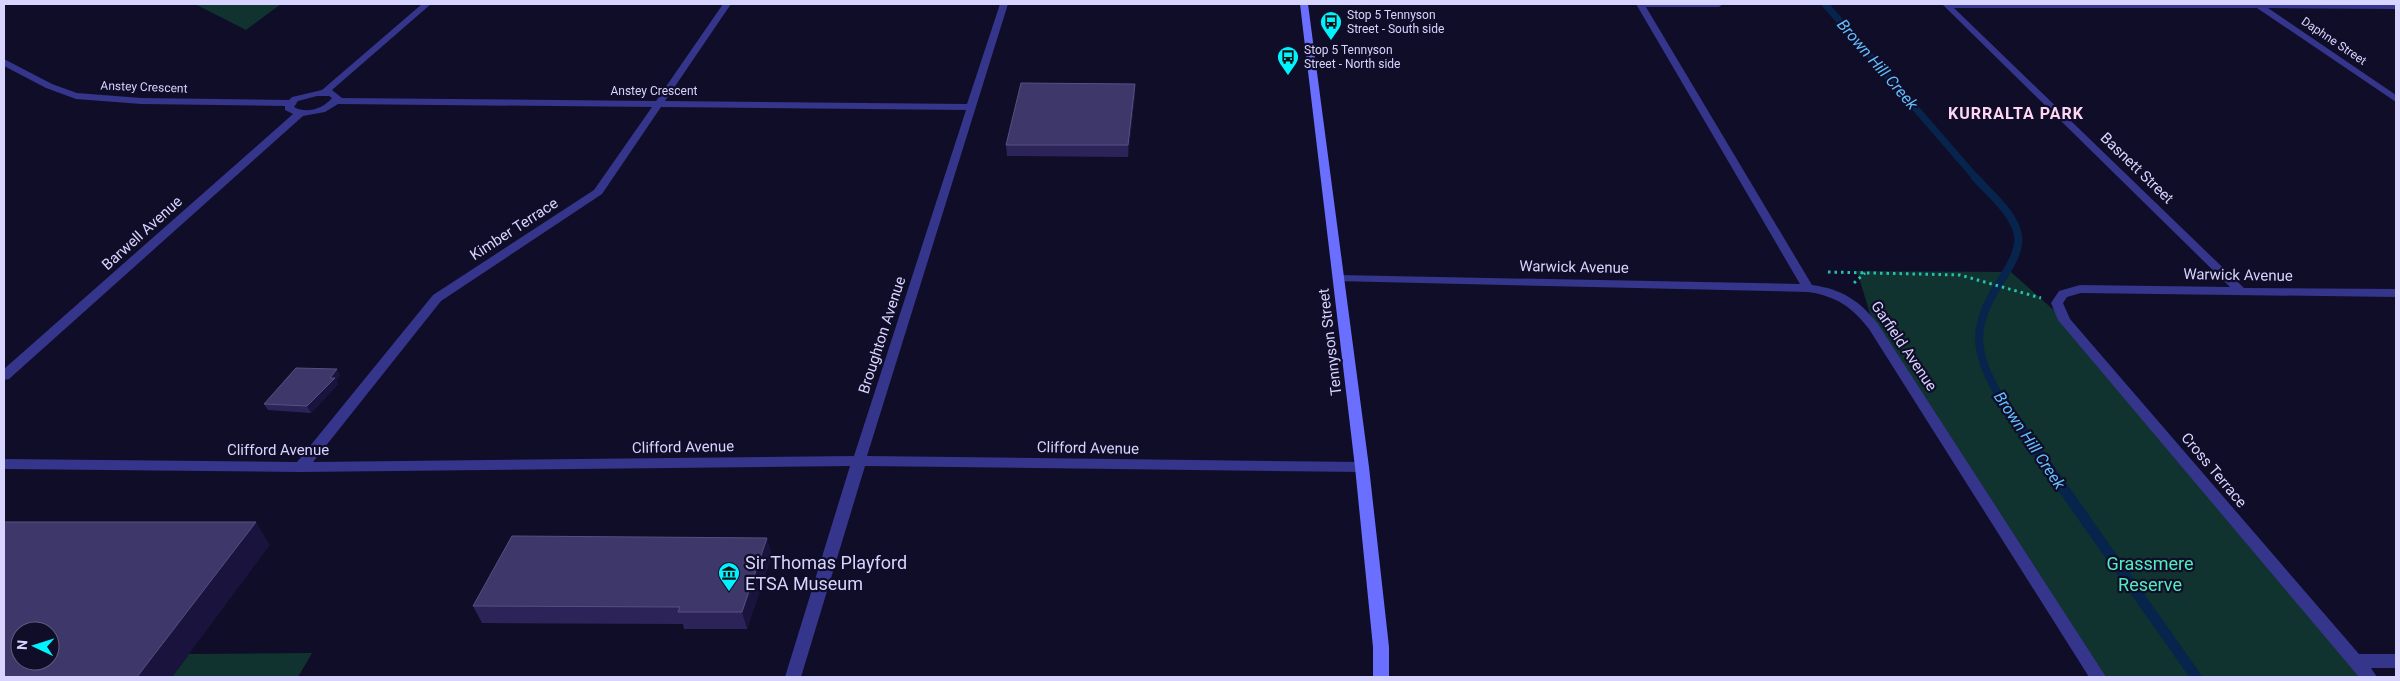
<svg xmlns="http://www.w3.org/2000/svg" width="2400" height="681" font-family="Roboto,sans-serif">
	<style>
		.green { fill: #10332f }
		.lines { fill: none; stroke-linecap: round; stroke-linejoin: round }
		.stream-far2 { stroke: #07244d; stroke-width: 7 }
		.stream-far1 { stroke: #07244d; stroke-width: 8 }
		.stream { stroke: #07244d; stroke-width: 11 }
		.path { stroke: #24c3b1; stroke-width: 3; stroke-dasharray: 2.5 4; stroke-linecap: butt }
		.street { fill: #34358b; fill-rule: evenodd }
		.secondary { fill: #6b6fff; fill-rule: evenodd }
		.wall { fill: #2c2458 }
		.shaded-wall { fill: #19133d }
		.building { fill: #3e376a; stroke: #565081; fill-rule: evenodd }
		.labels { text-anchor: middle; stroke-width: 4.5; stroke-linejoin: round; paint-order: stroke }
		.far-poi-label { font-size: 12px; fill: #d7d4ff; stroke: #100d28; text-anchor: start }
		.far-street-label { font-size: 12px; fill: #d7d4ff; stroke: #100d28 }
		.street-label { font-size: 15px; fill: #d7d4ff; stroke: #100d28 }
		.water-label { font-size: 16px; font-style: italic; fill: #62beff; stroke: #100d28 }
		.far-district-label { font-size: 16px; font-weight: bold; letter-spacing: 1px; fill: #ffd6f2; stroke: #100d28 }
		.near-poi-label { font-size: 18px; fill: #d7d4ff; stroke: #100d28; text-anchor: start }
		.near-park-label { font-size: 18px; fill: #54ebbd; stroke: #100d28 }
	</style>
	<rect width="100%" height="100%" fill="#100d28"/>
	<path class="green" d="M195,4H281L246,30Z
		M1857,271L2011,272L2065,320L2365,677H2098L1874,327Z
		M312,653L298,677H172L189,654Z"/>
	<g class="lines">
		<path class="stream-far2" d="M1825,4L1976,178"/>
		<path class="stream-far1" d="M1975,177C1989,193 2014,213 2018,235C2020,249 2012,263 2005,274C1971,326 1971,348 2002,401"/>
		<path class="stream" d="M2001,400L2196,677"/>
		<path class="path" d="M1828,272L1960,275L2041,298
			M1854,283L1865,273"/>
		<path class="street" d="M422,4H431L332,90L342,98L656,101L723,4H731L665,101L967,104L1000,4H1008L867,456L1362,462L1367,464L1369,467L1367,470L1362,472L865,466L801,677H785L850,466L301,472L4,469V459L297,462L433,295L594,190L652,107L338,104L325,112L303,116L9,379L4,380V369L293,114L285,110V106L141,104L76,99L46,88L4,66V59L52,84L77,93L141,98L289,100L292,97L322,90ZM317,96H329L332,98C323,109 306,114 294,107L298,101ZM661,107L966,110L854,456L313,462L441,301L602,194Z
			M1636,4H1723L1719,7H1646L1812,285C1842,289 1860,301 1878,324L2106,677H2089L1869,329C1852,307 1836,296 1808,292L1335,281L1333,279L1335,277L1339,275L1800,284Z
			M1942,4H2396V9L2268,8L2396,95V102L2257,8H1954L2244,288L2396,289V297L2081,293L2067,297L2063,303L2070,319L2359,654H2396V668H2371L2377,677H2359L2058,320L2051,303L2059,291L2080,285L2230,287Z"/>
		<path class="secondary" d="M1300,4H1308L1369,467L1389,647V677H1373V647L1355,467Z"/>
	</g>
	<path class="wall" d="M1135,84V94L1128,157L1007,156L1006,145Z
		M340,375L336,381L338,384L311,413L268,410L264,404Z
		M772,555L747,629H684L683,624L482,623L473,606Z"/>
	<path class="shaded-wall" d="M1135,84V94L1128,157V145Z
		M337,369L340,375L336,381L338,384L311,413L307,406Z
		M256,522L270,545L172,677H137Z
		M767,538L772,555L747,629L742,612Z"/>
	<path class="building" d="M1021,83L1135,84L1128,145H1006Z
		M296,368L337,369L330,378H335L307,406L264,404Z
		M4,522H256L137,677H4ZM20,631H50V661H20Z
		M512,536L767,538L742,612H678L680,607L473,606Z"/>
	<defs>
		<g id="bus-pin" transform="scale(1.125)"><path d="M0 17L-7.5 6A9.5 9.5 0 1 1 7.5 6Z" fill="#00f3ff" stroke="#100d28"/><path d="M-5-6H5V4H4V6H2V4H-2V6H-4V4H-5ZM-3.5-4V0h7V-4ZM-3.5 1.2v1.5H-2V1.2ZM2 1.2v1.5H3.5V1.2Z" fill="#111"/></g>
		<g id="museum-pin" transform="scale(1.125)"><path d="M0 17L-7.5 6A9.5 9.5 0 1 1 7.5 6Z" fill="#00f3ff" stroke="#100d28"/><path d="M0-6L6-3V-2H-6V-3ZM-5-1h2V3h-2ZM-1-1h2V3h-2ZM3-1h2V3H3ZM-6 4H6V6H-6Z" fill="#111"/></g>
	</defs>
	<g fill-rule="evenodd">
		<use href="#bus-pin" x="1331" y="22"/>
		<use href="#bus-pin" x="1288" y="57"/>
		<use href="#museum-pin" x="729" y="573"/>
	</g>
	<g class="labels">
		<g class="far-poi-label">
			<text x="1347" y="19">Stop 5 Tennyson<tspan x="1347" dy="14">Street - South side</tspan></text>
			<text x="1304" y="54">Stop 5 Tennyson<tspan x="1304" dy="14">Street - North side</tspan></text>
		</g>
		<g class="far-street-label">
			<text transform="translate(2334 41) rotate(34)" y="4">Daphne Street</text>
			<text transform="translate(144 87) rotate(2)" y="4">Anstey Crescent</text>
			<text x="654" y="95">Anstey Crescent</text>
		</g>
		<g class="street-label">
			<text transform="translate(2137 168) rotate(44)" y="5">Basnett Street</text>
			<text transform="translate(514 229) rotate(-33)" y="5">Kimber Terrace</text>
			<text transform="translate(142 233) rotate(-42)" y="5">Barwell Avenue</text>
			<text transform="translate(1574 267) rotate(1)" y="5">Warwick Avenue</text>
			<text transform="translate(2238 275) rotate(1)" y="5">Warwick Avenue</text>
			<text transform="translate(882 335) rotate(-72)" y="5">Broughton Avenue</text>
			<text transform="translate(1330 342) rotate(-97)" y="5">Tennyson Street</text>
			<text transform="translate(1904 346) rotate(56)" y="5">Garfield Avenue</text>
			<text transform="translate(683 447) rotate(-1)" y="5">Clifford Avenue</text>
			<text transform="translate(1088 448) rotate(1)" y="5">Clifford Avenue</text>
			<text x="278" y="455">Clifford Avenue</text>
			<text transform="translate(2214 470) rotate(50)" y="5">Cross Terrace</text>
		</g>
		<g class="water-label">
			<text transform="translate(1878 64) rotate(49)" y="6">Brown Hill Creek</text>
			<text transform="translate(2030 440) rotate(56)" y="6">Brown Hill Creek</text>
		</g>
		<g class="far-district-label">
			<text x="2016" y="119">KURRALTA PARK</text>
		</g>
		<g class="near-poi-label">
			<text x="745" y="569">Sir Thomas Playford<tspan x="745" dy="21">ETSA Museum</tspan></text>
		</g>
		<g class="near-park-label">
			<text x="2150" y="570">Grassmere<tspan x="2150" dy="21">Reserve</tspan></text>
		</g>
	</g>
	<rect width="2400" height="681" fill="none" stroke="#d7d4ff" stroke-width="10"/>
	<g transform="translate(35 646) rotate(274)"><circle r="24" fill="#100d28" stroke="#605d7e"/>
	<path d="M0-4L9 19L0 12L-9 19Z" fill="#00f3ff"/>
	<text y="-8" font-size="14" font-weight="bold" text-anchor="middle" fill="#d7d4ff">N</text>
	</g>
</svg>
